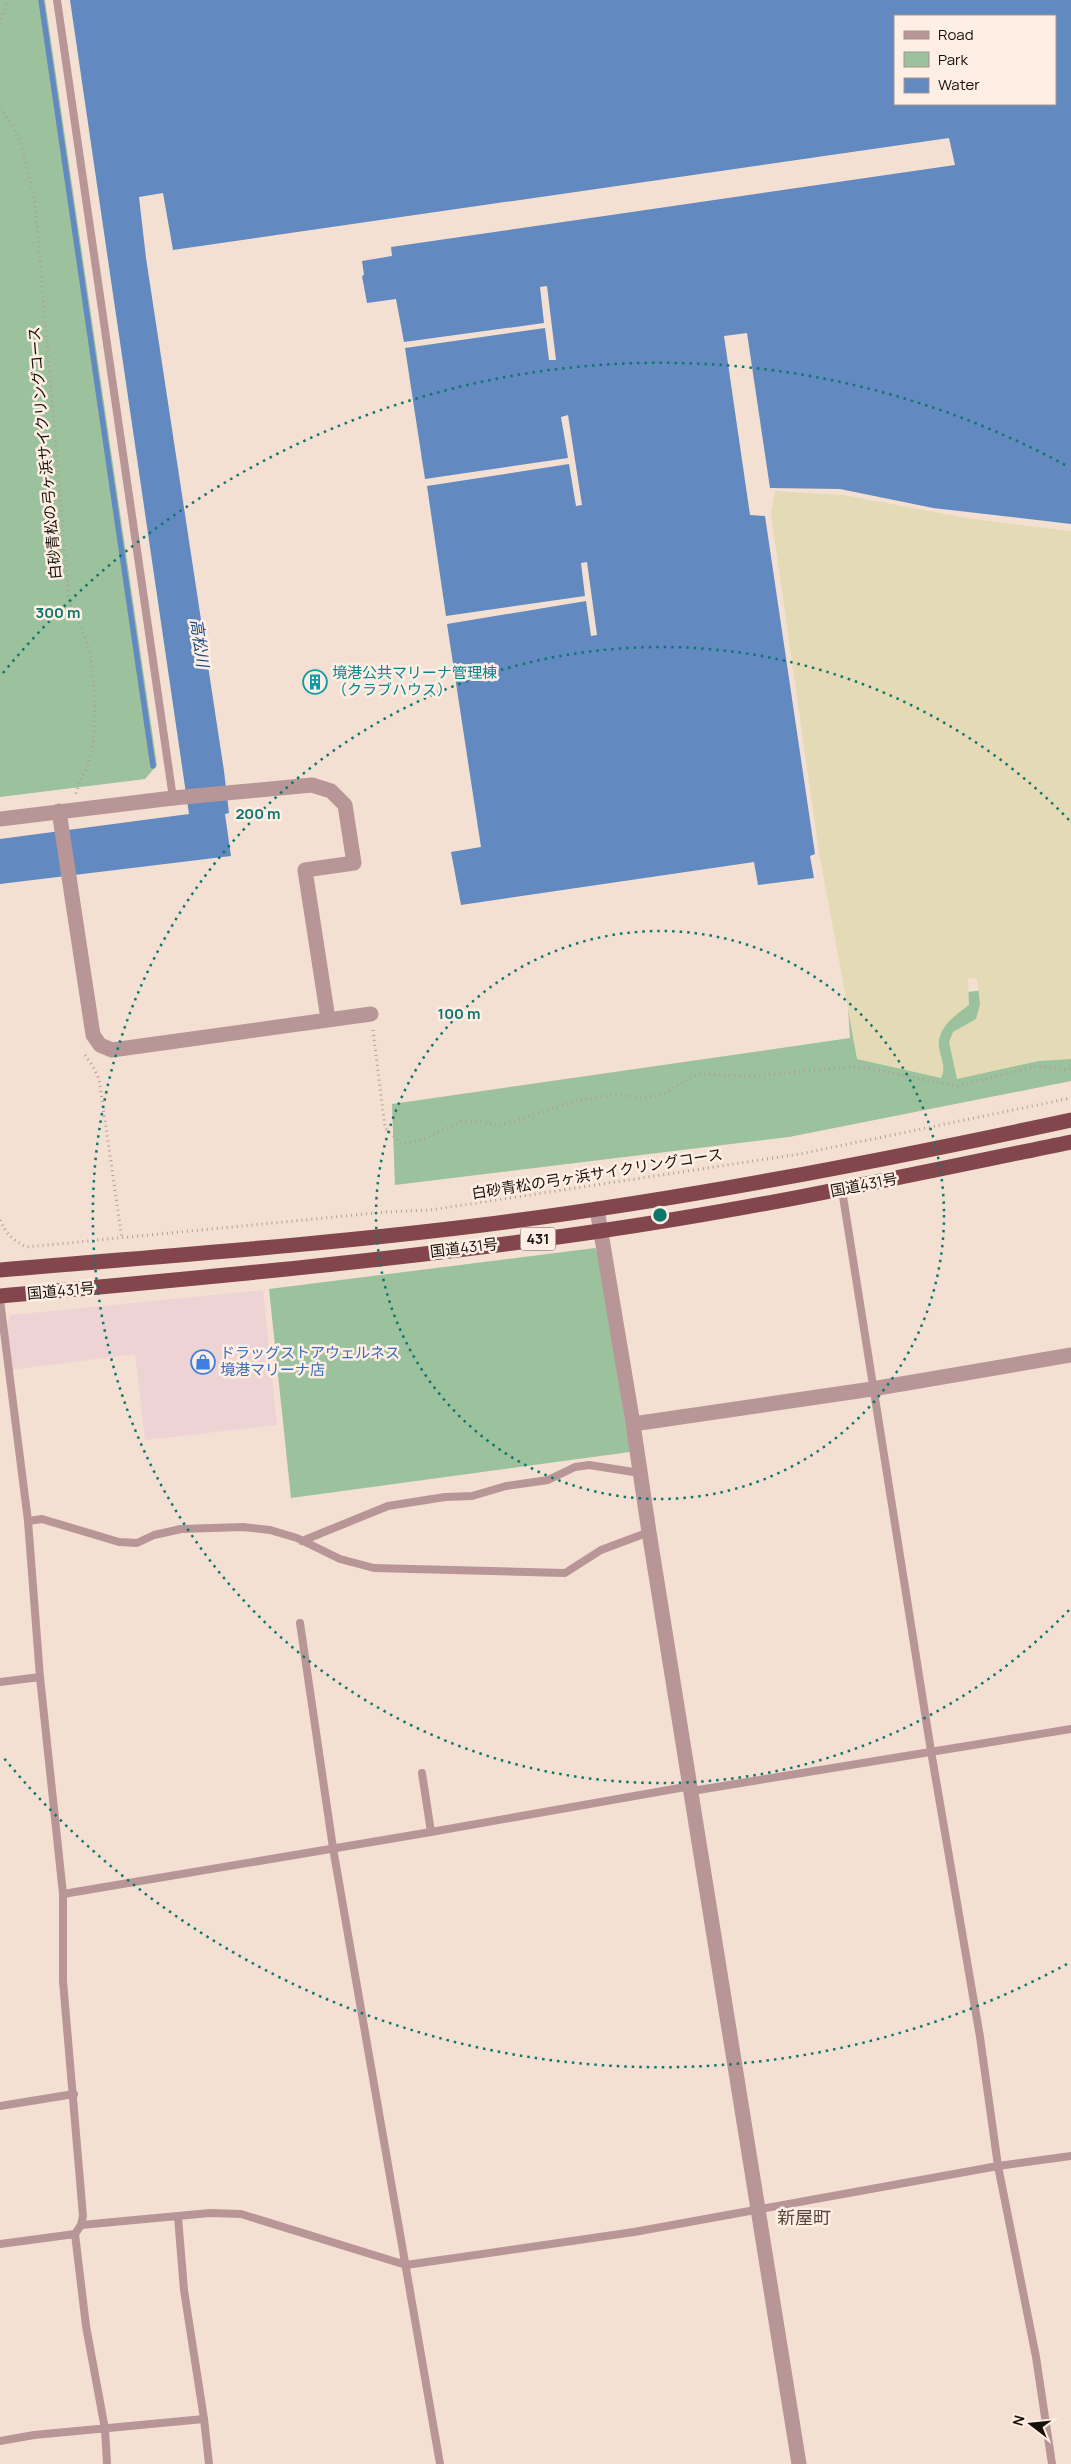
<svg xmlns="http://www.w3.org/2000/svg" width="1071" height="2464" font-family="Manrope,'Noto Sans JP',sans-serif">
	<style>
		.commercial { fill: #eed3d4 }
		.green { fill: #9bc19d }
		.sand { fill: #e4dbb6 }
		.water { fill: #6289c0; fill-rule: evenodd }
		.lines { fill: none; stroke-linecap: round; stroke-linejoin: round }
		.stream { stroke: #6289c0; stroke-width: 5.5 }
		.path { stroke: #afa094; stroke-width: 3; stroke-dasharray: 1 4; stroke-linecap: butt }
		.service { stroke: #b89597; stroke-width: 8 }
		.minor { stroke: #b89597; stroke-width: 15 }
		.tertiary { stroke: #b89597; stroke-width: 15 }
		.trunk { stroke: #84464d; stroke-width: 15 }
		.ring { fill: none; stroke: #0f766e; stroke-width: 2.5; stroke-dasharray: 2.5 5 }
		.labels { text-anchor: middle; stroke-width: 5; stroke-linejoin: round; paint-order: stroke }
		.shield { fill: #feeee3; stroke: #5c534c; stroke-width: 1 }
		.shield-label { font-size: 14px; font-weight: bold; fill: #17110c }
		.street-label { font-size: 15px; fill: #17110c; stroke: #feeee3 }
		.culture-label { font-size: 15px; fill: #0d838f; stroke: #feeee3; text-anchor: start }
		.shop-label { font-size: 15px; fill: #366cbe; stroke: #feeee3; text-anchor: start }
		.water-label { font-size: 16px; font-style: italic; fill: #16498c; stroke: #feeee3 }
		.quarter-label { font-size: 18px; fill: #58473c; stroke: #feeee3 }
		.centre { fill: #0f766e; stroke: #feeee3; stroke-width: 2.5 }
		.ring-label { font-size: 15px; text-anchor: middle; font-weight: bold; fill: #0f766e; stroke: #feeee3; stroke-width: 5; stroke-linejoin: round; paint-order: stroke }
	</style>
	<rect width="100%" height="100%" fill="#f4e0d2"/>
	<path class="commercial" d="M263,1290L277,1425L145,1440L135,1354L11,1370L7,1329L10,1315Z"/>
	<path class="green" d="M0,0H45L157,765L145,779L0,797Z
		M1071,979V1081L789,1137L395,1185L392,1104L850,1038L848,1007Z
		M595,1248L598,1254L630,1452L291,1498L269,1289Z"/>
	<path class="sand" d="M775,491L843,495L967,518L1071,531V1059L1039,1061L957,1079L949,1042L953,1032L976,1019L980,1004L977,979L968,978L969,1005C957,1014 942,1024 939,1040C937,1053 948,1066 941,1078L857,1059L819,852L771,514Z"/>
	<path class="water" d="M70,0H1071V524L933,508L840,489L770,488L747,333L724,336L750,515L765,516L815,854L810,856L814,878L758,885L754,862L461,905L451,852L481,847L447,624L586,601L591,636L597,635L587,562L581,563L585,596L446,616L427,486L569,464L576,506L582,505L568,415L561,417L568,458L425,479L405,348L545,328L549,360H556L547,286L540,287L544,323L404,342L396,299L367,303L362,276L364,275L362,261L392,256L391,247L955,165L949,138L173,250L163,193L139,197L146,258L224,771L229,813L225,814L231,856L0,884V839L189,814ZM895,16H1055V104H895Z"/>
	<g class="lines">
		<path class="stream" d="M41,0L153,766"/>
		<path class="path" d="M0,24L7,0
			M0,109C23,134 27,170 35,202L69,601C76,619 87,639 91,658C95,680 97,741 89,762C85,773 79,782 76,794
			M373,1030L385,1128L402,1144L421,1140L461,1122L480,1121L499,1126L575,1101L620,1094L643,1098L661,1095L698,1074L750,1076L850,1067L866,1068L957,1086L1038,1066L1064,1070L1071,1068
			M85,1055L92,1065L99,1079L122,1239
			M0,1220C6,1234 13,1240 26,1247L386,1212L430,1210L800,1154L1071,1098"/>
		<path class="service" d="M57,0L173,798
			M842,1190L931,1751L980,2037L998,2166L1036,2357L1052,2464
			M0,1300L28,1521L40,1677L63,1894V1981L83,2216L81,2225L75,2234L86,2326L105,2429L107,2464
			M28,1521L42,1519L119,1542L137,1543L154,1535L181,1529L243,1527L270,1530L297,1538L340,1559L374,1568L565,1573L601,1550L649,1532
			M302,1541L388,1506L445,1497L472,1496L506,1486L548,1480L575,1467L589,1465L640,1473
			M300,1623L333,1848L440,2464
			M0,1682L40,1677
			M422,1773L431,1832
			M692,1791L1071,1729
			M63,1894L431,1832L691,1786
			M0,2106L74,2094
			M178,2217L184,2290L204,2419
			M81,2225L210,2213L241,2214L406,2265L634,2232L998,2166L1071,2156
			M0,2244L75,2234
			M0,2441L34,2435L204,2419L209,2464"/>
		<path class="minor" d="M173,798L312,785L331,791L345,805L354,863L305,870L328,1019
			M59,811L93,1035L100,1045L112,1050L371,1014
			M597,1209L633,1424L649,1532L799,2464
			M633,1424L872,1389L1071,1355"/>
		<path class="tertiary" d="M0,819L173,798"/>
		<path class="trunk" d="M0,1270C161,1256 322,1245 482,1225C680,1200 876,1162 1071,1120
			M0,1296C200,1278 401,1260 600,1231C759,1208 915,1174 1071,1142"/>
	</g>
	<g class="ring">
		<circle cx="660" cy="1215" r="284"/>
		<path d="M1069 1610A568 568 0 1 1 1069 820"/>
		<path d="M1067 1964A852 852 0 0 1 3 1757M3 673A852 852 0 0 1 1067 466"/>
	</g>
	<defs>
		<g id="building-ring" transform="scale(1.25)"><circle r="9.5" fill="#feeee3" stroke="#0f9aa8" stroke-width="1.5"/><path d="M-4-6H4V6H1V3H-1V6H-4ZM-2.5-4.3h1.7v1.8h-1.7ZM.8-4.3h1.7v1.8H.8ZM-2.5-1h1.7V.8h-1.7ZM.8-1h1.7V.8H.8Z" fill="#0f9aa8"/></g>
		<g id="shop-ring" transform="scale(1.25)"><circle r="9.5" fill="#feeee3" stroke="#3f7fe0" stroke-width="1.5"/><path d="M-5-2.5h2.3a2.7 3.5 0 0 1 5.4 0H5L5.5 6h-11ZM-1.5-2.5h3a1.5 2.3 0 0 0-3 0Z" fill="#3f7fe0"/></g>
	</defs>
	<g fill-rule="evenodd">
		<use href="#building-ring" x="315" y="682"/>
		<use href="#shop-ring" x="203" y="1362"/>
	</g>
	<g class="labels">
		<rect class="shield" x="520.5" y="1227.5" width="35" height="23" rx="4"/>
		<g class="shield-label">
			<text x="538" y="1244">431</text>
		</g>
		<g class="street-label">
			<text transform="translate(45 453) rotate(-95)" y="5">白砂青松の弓ヶ浜サイクリングコース</text>
			<text transform="translate(597 1174) rotate(-9)" y="5">白砂青松の弓ヶ浜サイクリングコース</text>
			<text transform="translate(864 1185) rotate(-11)" y="5">国道431号</text>
			<text transform="translate(464 1248) rotate(-7)" y="5">国道431号</text>
			<text transform="translate(61 1291) rotate(-5)" y="5">国道431号</text>
		</g>
		<g class="culture-label">
			<text x="332" y="678">境港公共マリーナ管理棟<tspan x="332" dy="17">（クラブハウス）</tspan></text>
		</g>
		<g class="shop-label">
			<text x="220" y="1358">ドラッグストアウェルネス<tspan x="220" dy="17">境港マリーナ店</tspan></text>
		</g>
		<g class="water-label">
			<text transform="translate(200 643) rotate(82)" y="6">高松川</text>
		</g>
		<g class="quarter-label">
			<text x="804" y="2224">新屋町</text>
		</g>
	</g>
	<circle cx="660" cy="1215" r="8" class="centre"/>
	<g class="ring-label">
		<text x="58" y="618">300 m</text>
		<text x="258" y="819">200 m</text>
		<text x="459" y="1019">100 m</text>
	</g>
	<rect x="894" y="15" width="162" height="90" fill="#feeee3" stroke="#a2968d"/>
	<rect x="904" y="31" width="25" height="8" fill="#b89597" stroke="#a2968d"/>
	<text x="938" y="40" font-size="15" fill="#17110c">Road</text>
	<rect x="904" y="52" width="25" height="15" fill="#9bc19d" stroke="#a2968d"/>
	<text x="938" y="65" font-size="15" fill="#17110c">Park</text>
	<rect x="904" y="78" width="25" height="15" fill="#6289c0" stroke="#a2968d"/>
	<text x="938" y="90" font-size="15" fill="#17110c">Water</text>
	<g transform="translate(1031 2424) rotate(286)" stroke="#feeee3" stroke-width="4" paint-order="stroke">
	<path d="M0-4L9 19L0 12L-9 19Z" fill="#17110c"/>
	<text y="-8" font-size="14" font-weight="bold" text-anchor="middle" fill="#17110c">N</text>
	</g>
</svg>
